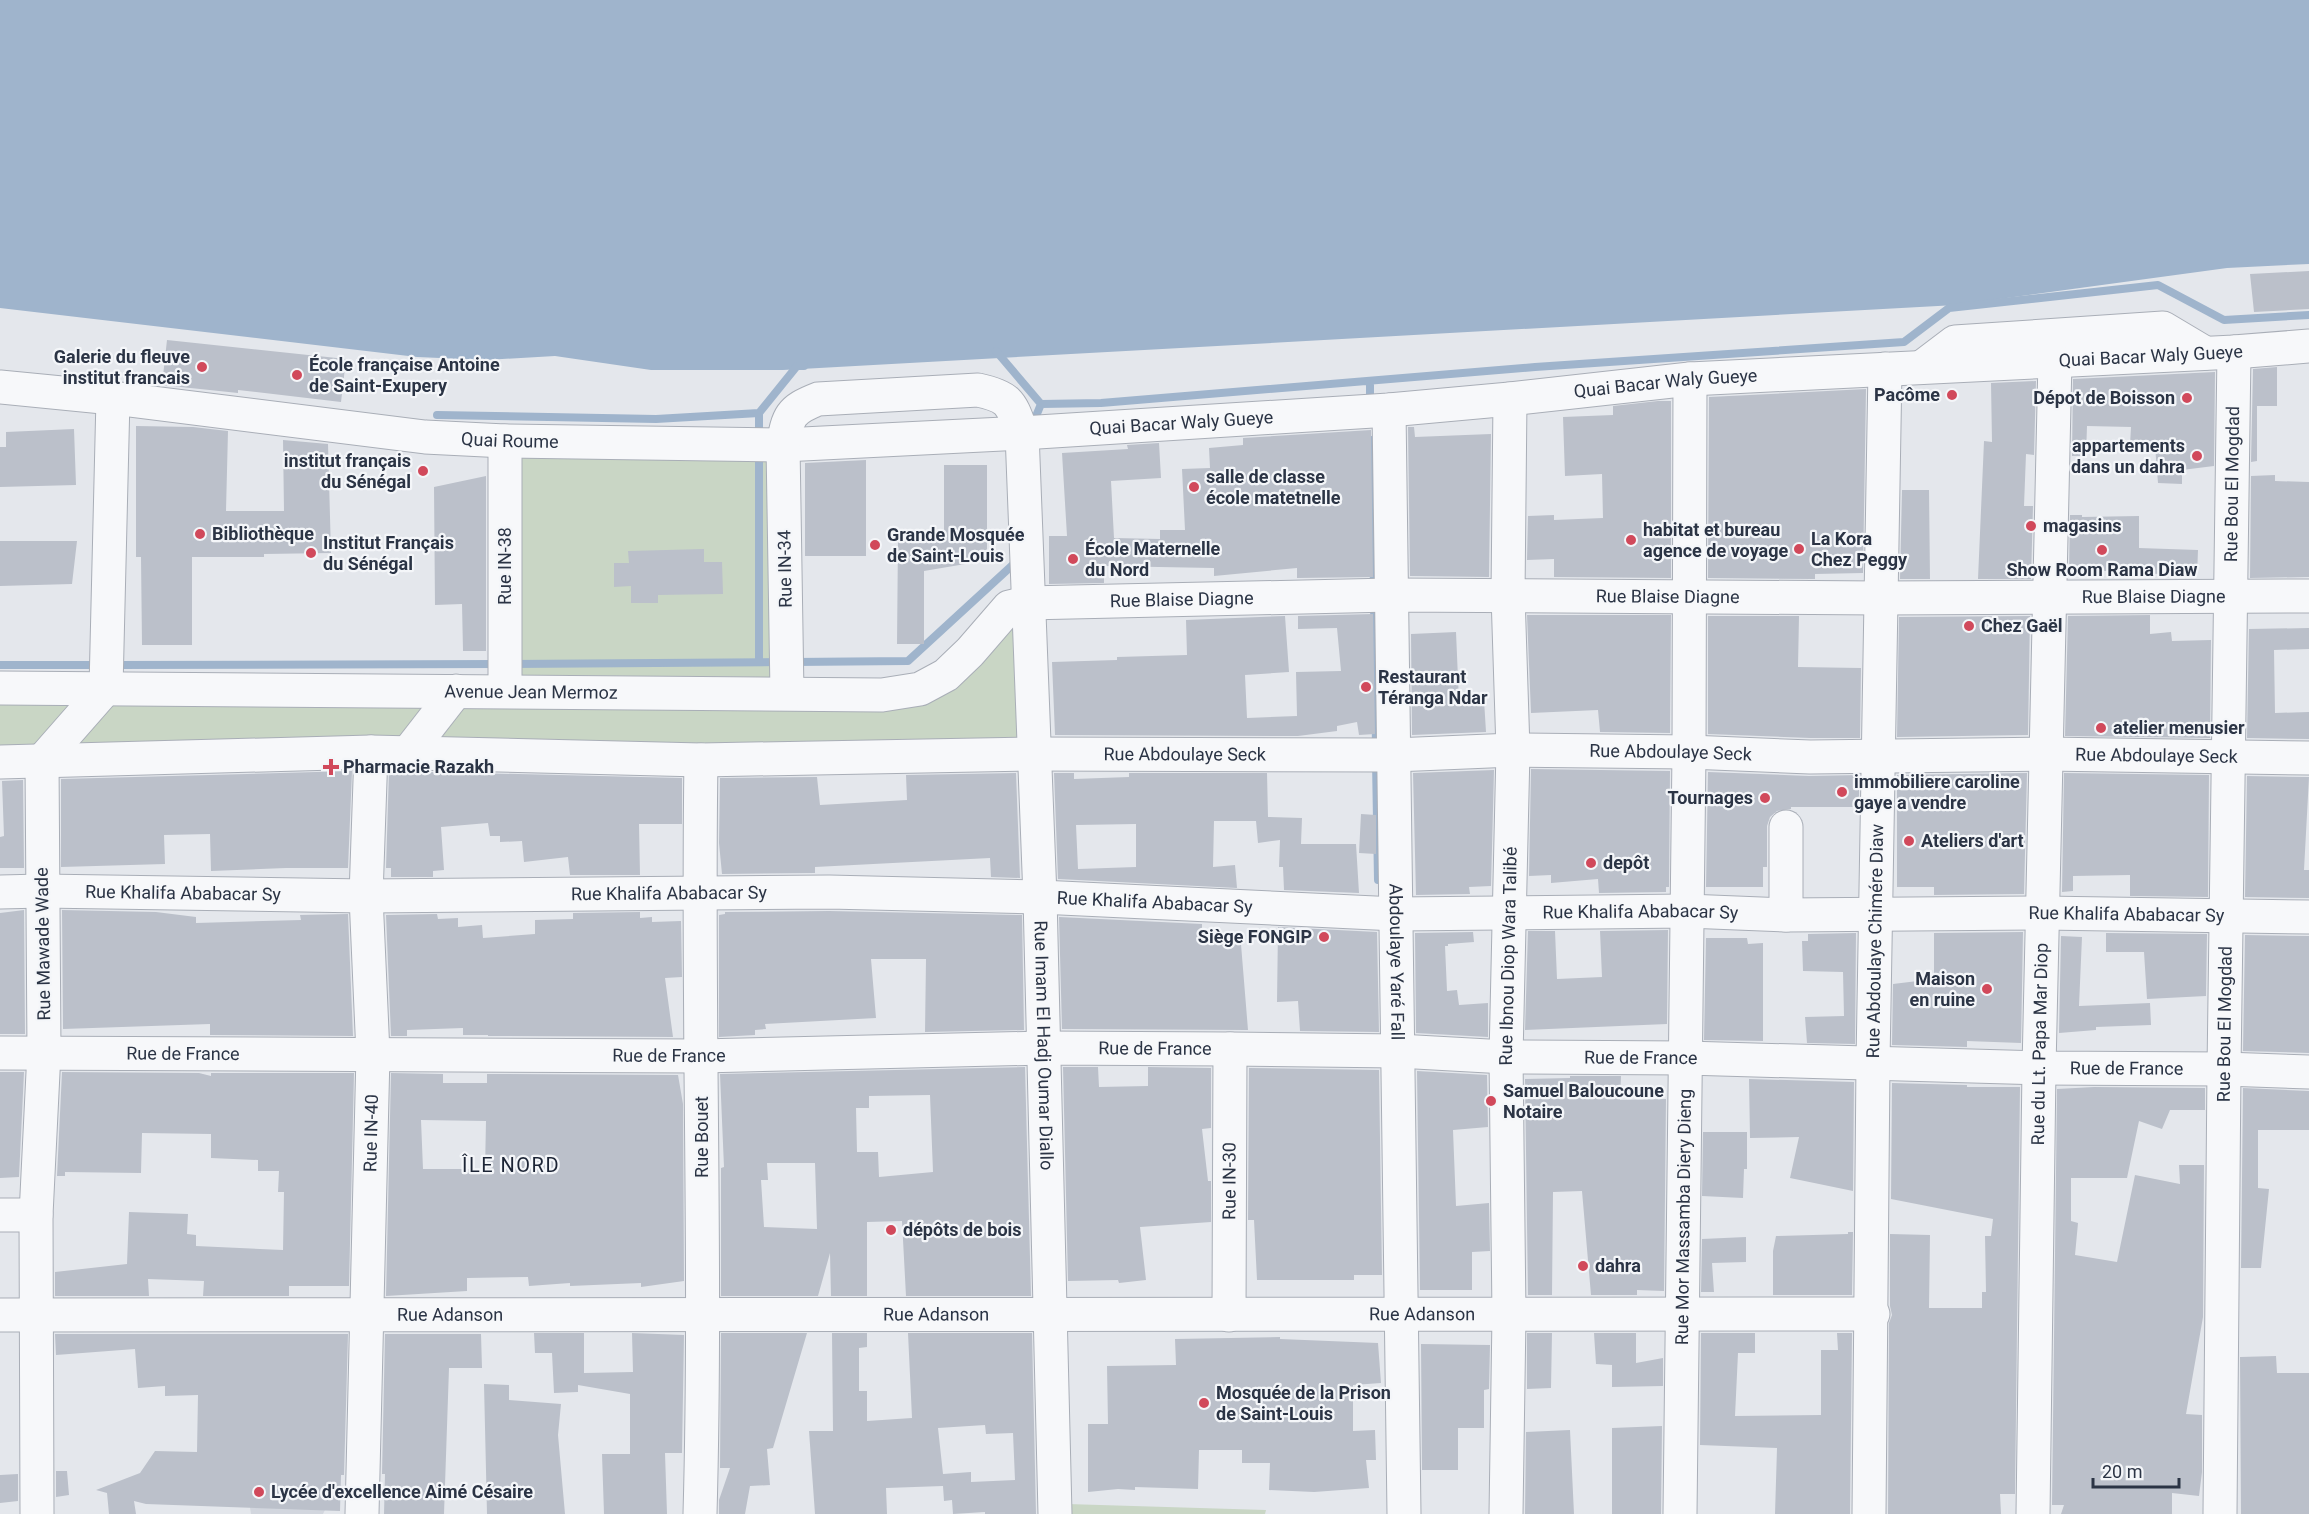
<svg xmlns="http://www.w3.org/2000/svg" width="2309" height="1514" font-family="Roboto,sans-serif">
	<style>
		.built { fill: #d2d6de }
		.green { fill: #c9d6c5 }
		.water { fill: #9fb4cc }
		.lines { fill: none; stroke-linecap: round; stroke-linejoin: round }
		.stream { stroke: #9fb4cc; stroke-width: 8 }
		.building { fill: #bbc0ca; fill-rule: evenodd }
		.minor-casing { stroke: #a9aeb7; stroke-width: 35 }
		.minor { stroke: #f7f8fa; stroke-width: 33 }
		.poi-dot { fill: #d1495b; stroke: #f4f6f9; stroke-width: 2 }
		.labels { text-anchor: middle; stroke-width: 4.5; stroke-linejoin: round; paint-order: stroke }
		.street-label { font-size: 18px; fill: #2b3445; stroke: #f4f6f9 }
		.poi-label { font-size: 18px; font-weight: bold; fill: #2b3445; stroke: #f4f6f9; text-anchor: start }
		.neighbourhood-label { font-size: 20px; letter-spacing: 1.5px; fill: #1d2536; stroke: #f4f6f9 }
	</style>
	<rect width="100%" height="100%" fill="#e4e7ec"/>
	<path class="built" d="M247,1488L334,1492L323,1514H251Z"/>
	<path class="green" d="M516,452L774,459V677L516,675Z
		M1021,609L1024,747L0,753V699L901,705Z
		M1067,1504L1266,1510L1265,1514H1067Z"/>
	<path class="water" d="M0,0H2309V264L2227,268L1956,305L783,370H651L555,356L486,360L417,357L0,308Z"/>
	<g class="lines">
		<path class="stream" d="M996,351L1041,404L1101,403L1535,367L1904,342L1949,308L2158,285L2224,320L2309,315
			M1370,381V406
			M759,413V437
			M437,415L656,419L759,413L797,366H804
			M1032,426L1041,404
			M1371,440L1374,589
			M759,450V662
			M1374,602L1376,748
			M793,662L908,661L1017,561
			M511,664L781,662
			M0,665H100
			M112,665L499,664
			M1376,761L1378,880"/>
	</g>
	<path class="building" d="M2309,271V309L2254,312L2250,274Z
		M167,340L346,359L341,402L238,390V393L162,385Z
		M2277,367V406H2257V461L2251,462L2253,369Z
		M2215,372L2214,466L2182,470V484L2158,483L2155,446L2130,445L2131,427L2087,426L2086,456H2072L2073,379Z
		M2036,381L2034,455L2026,454L2024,506H2033L2031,579H1978L1984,441L1992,442L1991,383Z
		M1866,389L1863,573L1815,574V579L1708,578L1709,397Z
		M1658,401H1671V578L1554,577V559L1527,560L1528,516L1554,515V520L1603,518L1602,474L1565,476L1563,417L1613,415V406Z
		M136,426L193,427L228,431L226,511H284L283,440L328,444L331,553L264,554V557H192V645H142L141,557H136Z
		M1408,427H1414L1415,437L1491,434L1489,577L1410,576Z
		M74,429L76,485L0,487V447H6V432Z
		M1371,430L1373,577L1297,578V568L1214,576V568L1104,566V583L1049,584V536H1067L1062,453L1128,449L1127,445L1159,443L1161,478L1111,481L1114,538L1160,539V530H1185L1182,469L1210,468L1209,448L1243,445V438Z
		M866,460V556H805V463Z
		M944,465H987V549L983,561L924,571V644H897L898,538L944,539Z
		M2275,475V481L2309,482V577L2250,578L2251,476Z
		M486,476V651H463L462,604L435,605L434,487Z
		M1902,490H1929L1930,579H1900Z
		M2070,515H2082V517L2139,516V548L2198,550L2197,576L2141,573V571H2069Z
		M0,541H77L72,584L0,586Z
		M704,549V562H722L723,594L658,595V603H631V586L614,587V563H629L628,551Z
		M1373,614L1375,734L1359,735L1357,722L1337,726V731L1298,736L1055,735L1052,662L1117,660V657L1187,655L1186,620L1285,616L1289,672L1245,675L1247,718L1297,716L1296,672L1341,671L1337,628L1298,629V616Z
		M1527,615H1671L1670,733L1600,732L1598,710L1531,713Z
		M2150,615V634L2171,632L2172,641L2211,640L2210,738L2065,736L2068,616Z
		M1708,616H1799L1798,667L1861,668L1860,738H1810L1708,734Z
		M2030,616L2028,735L1897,737L1899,617Z
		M2309,628V649L2274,650L2275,713L2309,712V739L2247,738L2249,629Z
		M1456,632L1459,702L1484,700L1486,732L1412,735L1411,634Z
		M1531,769L1670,771L1669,887H1666V892L1599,893L1598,879L1551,883V875L1529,876Z
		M1494,770L1491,886L1469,887L1470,894L1416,895L1413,773Z
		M352,771L348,868H286L211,871L210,834L164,835L165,864L61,867V779Z
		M389,771L682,778V824H639L640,875H570L568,857L524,862L522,841L500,842V836H490L488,823L441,827L444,870L433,871V877H391V868H386Z
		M1708,772L1809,776L1859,775V807H1791V809L1777,811L1770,817L1767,826V867H1763V887H1706Z
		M1016,773L1020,878L991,877L990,858L815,867V873L722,874L719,843L720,778L817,777L820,805L907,800L906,775Z
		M1054,773H1074V779L1129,777V773H1267L1268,817L1302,818L1301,844H1356L1359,893L1284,890L1283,867H1279L1280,840L1258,843L1256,821H1214L1213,867L1235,865L1237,888L1058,879ZM1136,824V867L1078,869L1076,825Z
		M2027,773L2024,894L1934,895V887H1897V775Z
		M2064,773L2209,775L2208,897L2130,896V875L2073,876V891L2062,892Z
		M2247,776L2309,777L2304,870H2309V898L2245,897Z
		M23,780L24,868H0V837L4,836L2,781Z
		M1361,814L1376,815V854L1359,853Z
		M24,910L25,1034H0V913Z
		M62,910L156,912L196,917V923L301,920L300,915L348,914L353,1036L210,1035V1024L63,1029Z
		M829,911L1022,915L1024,1030L925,1032L926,959H871L876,1018L765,1024L766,1029L755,1030V1035L719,1037V915L725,914V912Z
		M640,912V918L652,917V922L681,921L682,977L665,978L673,1037L488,1036V1035H463V1028L407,1030V1036H391L386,915L437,914L438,919L458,918V927L482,925L483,938L535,934V920L573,919V913Z
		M1059,917L1202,924V934L1240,932L1248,1030L1062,1029Z
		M1278,927L1377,932L1379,1032L1300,1031L1298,1001L1277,1002Z
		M1668,930L1667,1024L1525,1030L1528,931H1555L1557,979L1602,977L1600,931Z
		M1473,932L1474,942L1448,944V946H1445L1447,991L1457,990L1459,1005L1488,1003V1037L1416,1033L1415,933Z
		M2023,932L2021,1043L1967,1041V1047L1892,1045L1893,984L1934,979V933Z
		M1856,933L1855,1044L1807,1043L1805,1017L1844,1016L1843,972L1803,971L1802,941H1808V934Z
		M2106,933L2207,934L2206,996L2147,999L2144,952H2106Z
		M2245,935L2309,936V1053L2243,1051Z
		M2061,936L2082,937L2079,1006L2150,1003L2151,1025L2096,1027V1030L2059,1033Z
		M1706,938H1747L1748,944L1763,943V1041L1704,1040Z
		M1025,1067L1031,1296H906L902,1221L867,1222V1296H831L830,1253L818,1296H721V1168L724,1167L720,1074ZM930,1095L933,1172L879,1177L878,1152H857L856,1108H869V1096ZM767,1163H815L817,1229L764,1227L761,1180H768Z
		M1063,1067H1098L1099,1087L1148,1086V1067L1211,1068V1128L1202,1129L1208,1181H1211V1222L1140,1227L1146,1280L1119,1283L1118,1280L1068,1281Z
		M1249,1068L1379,1070L1382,1275H1354V1280H1257L1254,1220H1248Z
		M1417,1071L1487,1075L1488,1127L1453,1130L1456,1206L1489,1203L1490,1251L1472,1252V1290H1420Z
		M0,1072H24L19,1177L0,1178Z
		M62,1072L199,1073L211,1076V1073H354L349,1286H289V1296H203L204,1281L148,1279L149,1296H55V1272L127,1264L129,1212L188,1214L187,1234L196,1235V1246L283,1250L284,1192H278L279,1171H258V1160L211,1158V1134L142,1133L141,1173L65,1172V1176H57Z
		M391,1073L443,1074V1083H487V1074L678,1075L683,1104L684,1281L641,1287V1283L570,1286V1283L529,1286L528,1277L467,1278V1291L386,1296ZM421,1120L486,1121L485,1169H423Z
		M1570,1076H1621L1620,1100L1666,1099L1664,1291L1637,1290V1295H1591L1582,1191L1553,1192L1552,1295H1528L1525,1079L1570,1078Z
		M1749,1079L1854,1082L1853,1191L1790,1178L1799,1137L1750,1138Z
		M1892,1083L1967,1085V1087H2020L2015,1494H2000L2001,1514H1888L1889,1323L1892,1315L1890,1306V1234L1930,1235L1929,1308H1982V1292H1986L1985,1236H1991L1993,1219L1891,1199Z
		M2094,1087L2205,1088V1110H2170L2162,1129L2139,1121L2127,1178H2071V1221L2078,1223L2075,1255L2117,1262L2135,1175L2180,1184L2179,1165H2204L2203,1317L2186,1414L2202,1415V1472L2199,1496L2172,1493V1514H2061L2064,1505H2052L2057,1089Z
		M2243,1088L2309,1091V1130H2258V1188L2269,1189L2261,1268H2241Z
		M1703,1132H1747V1169H1744L1743,1198L1702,1196Z
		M1848,1232H1853L1852,1295H1773V1251L1776,1236L1848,1234Z
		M1746,1237V1262L1712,1263L1714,1292H1701L1702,1239Z
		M534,1333H584V1373L633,1372L632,1333L684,1335L682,1453H665L667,1514H604L602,1454H630V1394L578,1385V1392L554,1393L552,1353H535Z
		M721,1333H807L773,1448L767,1449L770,1485L750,1486L745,1514H719V1500L730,1468H720Z
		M832,1333H867V1347L859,1348V1391H867V1421L912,1418L908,1333H1032L1036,1514H985V1512L953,1514L952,1500L944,1501L943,1486L886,1488L887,1514H815L809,1431H833ZM985,1425L986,1434L1013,1433L1015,1480L971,1482V1472L943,1474L938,1428Z
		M1527,1333H1552L1551,1388L1527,1389Z
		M1594,1333H1636V1363L1663,1358V1386L1612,1387V1365L1596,1364Z
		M1701,1333H1755V1353H1738L1735,1416L1821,1415V1350H1838L1837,1333H1852L1850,1514H1775L1777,1448L1700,1445Z
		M55,1334H348L344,1475H341L340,1511L146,1504L134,1501L136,1514H109L107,1493L96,1490L140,1473L155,1451L197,1452L198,1395L165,1396V1386L138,1388L135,1349L56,1355Z
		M385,1334H481L482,1368H449L444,1514H384L385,1474H382Z
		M1280,1337V1339L1378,1343L1381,1383L1353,1385V1431L1375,1430L1376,1460H1366L1369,1488L1314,1492L1269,1490L1270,1463H1242V1450H1199L1198,1489L1135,1487V1490L1118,1489L1088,1492V1424H1108L1107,1366L1176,1365L1175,1339Z
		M1421,1344L1490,1345L1489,1389L1484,1390V1428H1458V1470H1422Z
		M2276,1356L2277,1373H2309V1514H2241L2240,1357Z
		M484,1384L509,1385V1400L561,1404L558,1435L565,1514H487Z
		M1662,1426L1661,1514H1612V1428Z
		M1570,1430L1574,1514H1525L1526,1432Z
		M56,1471H67L69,1495L56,1497Z
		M18,1474V1501L0,1503V1475Z"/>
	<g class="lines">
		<g class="minor-casing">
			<g id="minor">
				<path d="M1922,367L1955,342L2163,328L2205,353"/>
				<path id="s1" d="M0,387L113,398L425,437L505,441L783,445L1022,433L1389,410L1510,399L1690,379L2234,352L2309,346"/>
				<path id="s2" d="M1389,410L1404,1514"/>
				<path d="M505,441V691"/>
				<path id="s3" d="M0,688L882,695L920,689L946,675L970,652L1009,607L1027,603L1391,595L1880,598L2309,596"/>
				<path id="s4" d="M787,693L783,445C788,416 790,410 818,399L978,390C1011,397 1011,404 1022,433L1040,897L1055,1514"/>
				<path d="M407,754L456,691"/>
				<path id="s5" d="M0,762L371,752L701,760L1033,754L1394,755L1513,750L1689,752L1810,757L2046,754L2309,758"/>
				<path id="s6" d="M0,892L42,891L366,896L829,892L1040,897L1396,914L1687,911L1786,915L2043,913L2309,917"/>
				<path d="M1786,915V827"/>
				<path id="s7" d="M0,1053L701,1056L1043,1048L1230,1049L1398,1051L1506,1057L1686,1058L2039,1068L2224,1069L2309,1072"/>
				<path d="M0,1215H36"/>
				<path id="s8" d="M0,1315L1873,1314"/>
				<path id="s9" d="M1229,1315L1230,1049"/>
				<path d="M37,1514L36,1215L44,1052L42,761L106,688L113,398"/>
				<path id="s10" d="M362,1514L373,1054L366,896L371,752"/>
				<path d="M700,1514C707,1263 697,1011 701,760"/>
				<path id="s11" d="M1506,1514L1509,1315L1506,1057L1513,750L1508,595L1510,399"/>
				<path id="s12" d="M1680,1514L1689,752L1690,379"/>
				<path id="s13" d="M1869,1514L1873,1062L1885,369"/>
				<path id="s14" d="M2033,1514L2039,1068L2055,360"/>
				<path id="s15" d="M2220,1514L2224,1069L2234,352"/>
			</g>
		</g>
		<use href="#minor" class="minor"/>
	</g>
	<g class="poi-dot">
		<circle cx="202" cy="367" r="6"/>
		<circle cx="297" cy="375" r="6"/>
		<circle cx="1952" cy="395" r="6"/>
		<circle cx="2187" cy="398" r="6"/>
		<circle cx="2197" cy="456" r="6"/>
		<circle cx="423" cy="471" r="6"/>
		<circle cx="1194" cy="487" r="6"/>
		<circle cx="2031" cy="526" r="6"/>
		<circle cx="200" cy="534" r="6"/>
		<circle cx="1631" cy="540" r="6"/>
		<circle cx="875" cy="545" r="6"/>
		<circle cx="1799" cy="549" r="6"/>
		<circle cx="2102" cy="550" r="6"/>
		<circle cx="311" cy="553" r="6"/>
		<circle cx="1073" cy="559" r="6"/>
		<circle cx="1969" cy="626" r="6"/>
		<circle cx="1366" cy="687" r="6"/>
		<circle cx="2101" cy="728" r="6"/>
		<path d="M328 758h6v6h6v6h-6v6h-6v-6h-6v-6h6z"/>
		<circle cx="1842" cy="792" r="6"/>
		<circle cx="1765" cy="798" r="6"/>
		<circle cx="1909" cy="841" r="6"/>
		<circle cx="1591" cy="863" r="6"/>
		<circle cx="1324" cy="937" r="6"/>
		<circle cx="1987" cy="989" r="6"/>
		<circle cx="1491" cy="1101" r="6"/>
		<circle cx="891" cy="1230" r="6"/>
		<circle cx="1583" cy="1266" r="6"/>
		<circle cx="1204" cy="1403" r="6"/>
		<circle cx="259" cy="1492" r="6"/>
	</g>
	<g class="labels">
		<g class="street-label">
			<text dy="6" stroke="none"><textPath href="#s1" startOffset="2157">Quai Bacar Waly Gueye</textPath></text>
			<text dy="6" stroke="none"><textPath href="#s1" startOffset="1671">Quai Bacar Waly Gueye</textPath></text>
			<text dy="6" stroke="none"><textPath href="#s1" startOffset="1185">Quai Bacar Waly Gueye</textPath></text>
			<text dy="6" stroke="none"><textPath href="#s1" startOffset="513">Quai Roume</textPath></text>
			<text dy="6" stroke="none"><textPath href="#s15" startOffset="1030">Rue Bou El Mogdad</textPath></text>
			<text transform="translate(505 566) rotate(-90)" y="6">Rue IN-38</text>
			<text transform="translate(785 569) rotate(-91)" y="6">Rue IN-34</text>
			<text dy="6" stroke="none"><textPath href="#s3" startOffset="1702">Rue Blaise Diagne</textPath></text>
			<text dy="6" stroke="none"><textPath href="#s3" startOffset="2188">Rue Blaise Diagne</textPath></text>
			<text dy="6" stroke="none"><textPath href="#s3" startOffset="1216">Rue Blaise Diagne</textPath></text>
			<text dy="6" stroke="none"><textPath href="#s3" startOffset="531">Avenue Jean Mermoz</textPath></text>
			<text dy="6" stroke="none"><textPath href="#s5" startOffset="1671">Rue Abdoulaye Seck</textPath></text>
			<text dy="6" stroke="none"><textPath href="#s5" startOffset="1185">Rue Abdoulaye Seck</textPath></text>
			<text dy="6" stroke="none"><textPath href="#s5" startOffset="2157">Rue Abdoulaye Seck</textPath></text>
			<text dy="6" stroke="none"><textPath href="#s6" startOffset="183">Rue Khalifa Ababacar Sy</textPath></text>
			<text dy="6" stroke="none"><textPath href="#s6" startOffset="669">Rue Khalifa Ababacar Sy</textPath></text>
			<text dy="6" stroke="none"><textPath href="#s6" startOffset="1155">Rue Khalifa Ababacar Sy</textPath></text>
			<text dy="6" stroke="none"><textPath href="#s6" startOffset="1641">Rue Khalifa Ababacar Sy</textPath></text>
			<text dy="6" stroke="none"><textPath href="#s6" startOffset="2127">Rue Khalifa Ababacar Sy</textPath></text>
			<text dy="6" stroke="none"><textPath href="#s13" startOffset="573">Rue Abdoulaye Chimére Diaw</textPath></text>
			<text transform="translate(43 944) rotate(-91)" y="6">Rue Mawade Wade</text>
			<text dy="6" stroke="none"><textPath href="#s11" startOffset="558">Rue Ibnou Diop Wara Talibé</textPath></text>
			<text dy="6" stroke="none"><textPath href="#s2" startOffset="552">Abdoulaye Yaré Fall</textPath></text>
			<text dy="6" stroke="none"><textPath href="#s15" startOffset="490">Rue Bou El Mogdad</textPath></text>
			<text dy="6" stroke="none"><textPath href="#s4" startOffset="1150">Rue Imam El Hadj Oumar Diallo</textPath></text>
			<text dy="6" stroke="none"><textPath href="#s14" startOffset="470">Rue du Lt. Papa Mar Diop</textPath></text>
			<text dy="6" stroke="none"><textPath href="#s7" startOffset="1155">Rue de France</textPath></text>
			<text dy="6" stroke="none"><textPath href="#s7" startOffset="183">Rue de France</textPath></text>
			<text dy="6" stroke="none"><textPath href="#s7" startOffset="669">Rue de France</textPath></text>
			<text dy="6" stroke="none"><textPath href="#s7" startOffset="1641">Rue de France</textPath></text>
			<text dy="6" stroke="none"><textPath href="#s7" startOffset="2127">Rue de France</textPath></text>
			<text dy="6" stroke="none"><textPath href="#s10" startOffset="381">Rue IN-40</textPath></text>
			<text transform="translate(702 1137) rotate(-90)" y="6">Rue Bouet</text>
			<text dy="6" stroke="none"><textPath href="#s9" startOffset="134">Rue IN-30</textPath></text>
			<text dy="6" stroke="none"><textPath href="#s12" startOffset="297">Rue Mor Massamba Diery Dieng</textPath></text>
			<text dy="6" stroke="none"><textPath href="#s8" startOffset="450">Rue Adanson</textPath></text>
			<text dy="6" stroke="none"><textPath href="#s8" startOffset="936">Rue Adanson</textPath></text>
			<text dy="6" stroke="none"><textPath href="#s8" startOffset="1422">Rue Adanson</textPath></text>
		</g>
		<g class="poi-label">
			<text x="190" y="363" text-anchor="end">Galerie du fleuve<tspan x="190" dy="21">institut francais</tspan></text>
			<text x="309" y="371">École française Antoine<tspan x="309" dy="21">de Saint-Exupery</tspan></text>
			<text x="1940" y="401" text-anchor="end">Pacôme</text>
			<text x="2175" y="404" text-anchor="end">Dépot de Boisson</text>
			<text x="2185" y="452" text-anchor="end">appartements<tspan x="2185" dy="21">dans un dahra</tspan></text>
			<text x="411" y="467" text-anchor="end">institut français<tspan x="411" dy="21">du Sénégal</tspan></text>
			<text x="1206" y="483">salle de classe<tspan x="1206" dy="21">école matetnelle</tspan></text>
			<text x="2043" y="532">magasins</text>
			<text x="1643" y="536">habitat et bureau<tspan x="1643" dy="21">agence de voyage</tspan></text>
			<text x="212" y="540">Bibliothèque</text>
			<text x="887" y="541">Grande Mosquée<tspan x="887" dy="21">de Saint-Louis</tspan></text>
			<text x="1811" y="545">La Kora<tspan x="1811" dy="21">Chez Peggy</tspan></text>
			<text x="323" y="549">Institut Français<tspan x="323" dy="21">du Sénégal</tspan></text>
			<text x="1085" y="555">École Maternelle<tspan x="1085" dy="21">du Nord</tspan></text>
			<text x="2102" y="576" text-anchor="middle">Show Room Rama Diaw</text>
			<text x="1981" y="632">Chez Gaël</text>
			<text x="1378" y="683">Restaurant<tspan x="1378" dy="21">Téranga Ndar</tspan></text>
			<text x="2113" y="734">atelier menusier</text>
			<text x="343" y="773">Pharmacie Razakh</text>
			<text x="1854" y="788">immobiliere caroline<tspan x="1854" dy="21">gaye a vendre</tspan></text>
			<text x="1753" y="804" text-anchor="end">Tournages</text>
			<text x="1921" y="847">Ateliers d'art</text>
			<text x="1603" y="869">depôt</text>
			<text x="1312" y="943" text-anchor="end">Siège FONGIP</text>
			<text x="1975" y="985" text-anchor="end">Maison<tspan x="1975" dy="21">en ruine</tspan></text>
			<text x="1503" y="1097">Samuel Baloucoune<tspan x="1503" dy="21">Notaire</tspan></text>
			<text x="903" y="1236">dépôts de bois</text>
			<text x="1595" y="1272">dahra</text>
			<text x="1216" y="1399">Mosquée de la Prison<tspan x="1216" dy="21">de Saint-Louis</tspan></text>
			<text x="271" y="1498">Lycée d'excellence Aimé Césaire</text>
		</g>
		<g class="neighbourhood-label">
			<text x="511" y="1172">ÎLE NORD</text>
		</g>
	</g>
	<path d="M2093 1478v9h86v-9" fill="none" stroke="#2b3445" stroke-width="3"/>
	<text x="2102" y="1478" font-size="18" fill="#2b3445" stroke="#f4f6f9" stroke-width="4.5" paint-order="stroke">20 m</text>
</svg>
